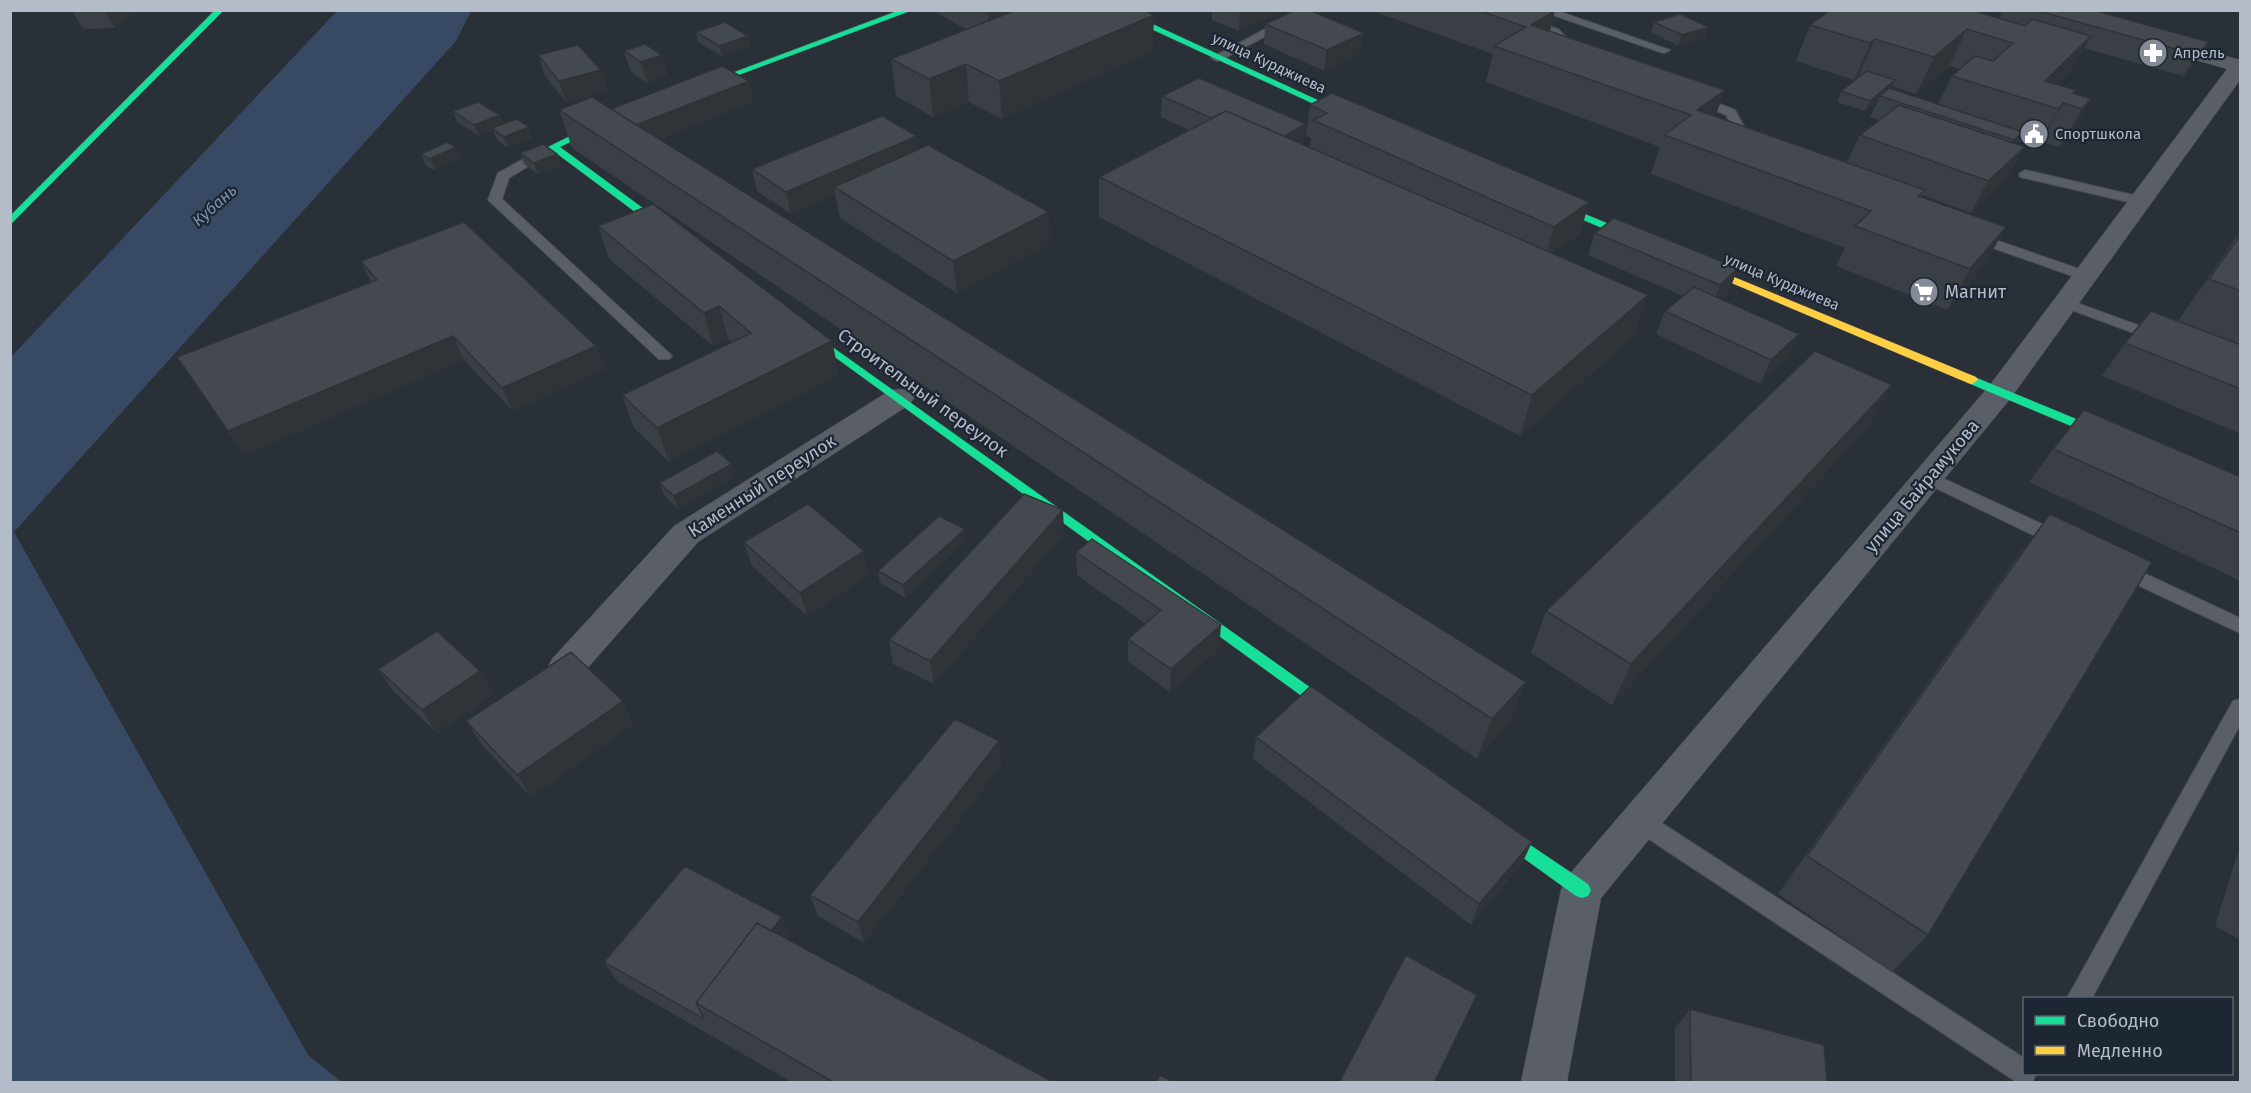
<svg xmlns="http://www.w3.org/2000/svg" width="2251" height="1093" font-family="'Fira Sans',sans-serif">
	<style>
		.water { fill: #384963 }
		.lines { fill: none; stroke-linecap: round; stroke-linejoin: round }
		.lane-casing { stroke: #484c53; stroke-width: 2 }
		.street-casing { stroke: #484c53; stroke-width: 1 }
		.fast-casing { stroke: #484c53; stroke-width: 1 }
		.slow-casing { stroke: #484c53; stroke-width: 1 }
		.lane { fill: #5a5e66; fill-rule: evenodd }
		.street { fill: #5a5e66; fill-rule: evenodd }
		.fast { fill: #16e098; fill-rule: evenodd }
		.slow { fill: #ffcf43; fill-rule: evenodd }
		.wall { fill: #3a3f45; fill-rule: evenodd }
		.shaded-wall { fill: #303338 }
		.building { fill: #444950; stroke: #303338; stroke-width: 1.5 }
		.labels { text-anchor: middle; stroke-width: 4.5; stroke-linejoin: round; paint-order: stroke }
		.far-poi-label { font-size: 15px; fill: #b4bcc9; stroke: #1d2633; text-anchor: start }
		.far-street-label { font-size: 15px; fill: #b4bcc9; stroke: #1d2633 }
		.far-water-label { font-size: 16px; font-style: italic; fill: #7c92b1; stroke: #1d2633 }
		.poi-label { font-size: 18px; fill: #b4bcc9; stroke: #1d2633; text-anchor: start }
		.street-label { font-size: 18px; fill: #b4bcc9; stroke: #1d2633 }
	</style>
	<rect width="100%" height="100%" fill="#2a3038"/>
	<path class="water" d="M337,11H471L456,41L14,532L308,1055L342,1082H11V357Z"/>
	<g class="lines">
		<g class="lane-casing">
			<path id="lane" d="M1301,10H1315L1221,60L1217,61L1211,58Z
				M1480,10H1498L1558,29L1580,51L1574,54L1570,53L1550,33Z
				M1538,10H1555L1670,50L1664,53L1660,52Z
				M1697,95L1735,110L1753,143L1751,146H1743L1726,115L1693,101L1691,99Z
				M543,148L547,149L549,152L547,155L509,178L502,199L669,353L672,356L669,359H659L488,200L498,173Z
				M2025,170L2146,198L2148,201L2141,205L2020,177L2019,174Z
				M1975,233L2091,273L2093,276L2086,280L2081,279L1970,240L1968,237L1970,234Z
				M2066,299L2165,335L2168,338L2160,343L2155,341L2061,306L2059,303L2061,300Z
				M1929,472L2066,535L2069,540L2066,545L2060,546L2054,545L1923,482L1920,478L1923,474Z
				M2120,562L2240,618V633L2114,574L2111,569L2114,564Z
				M2240,699V725L2092,998H2067L2233,701Z
				M1640,811L1648,814L2024,1058V1074H2036L2033,1081H2015L1632,828L1629,821L1632,814Z"/>
		</g>
		<g class="street-casing">
			<path id="street" d="M2158,37L2240,60V80L2010,399L1601,898L1567,1082H1521L1561,890L1567,877L1990,385L2227,69L2151,47L2148,43L2151,39Z
				M899,389L909,391L914,398L909,405L698,542L578,679L565,683L552,679L547,669L552,659L674,526L889,391Z"/>
		</g>
		<g class="fast-casing">
			<path id="fast" d="M215,10H224L10,225V216Z
				M900,10H913L696,91L689,89Z
				M1110,10H1122L1361,120L1353,122Z
				M605,119L613,121L560,147L678,234V238H670L548,147Z
				M1544,197L1650,241L1651,243L1650,245H1642L1541,202V198Z
				M796,321L1346,713L1349,717L1346,721L1341,723L1336,721L792,326L790,324Z
				M1972,376L2120,437L2122,440L2120,443H2112L1968,383L1966,380Z
				M1492,819L1588,884L1591,890L1588,896L1582,898L1576,896L1486,831L1484,826L1486,821Z"/>
		</g>
		<g class="slow-casing">
			<path id="slow" d="M1693,260L1976,377L1978,380L1972,384L1968,383L1689,265V261Z"/>
		</g>
		<use href="#lane" class="lane"/>
		<use href="#street" class="street"/>
		<use href="#fast" class="fast"/>
		<use href="#slow" class="slow"/>
	</g>
	<path class="wall" d="M72,10H135L115,28L83,29Z
		M932,10H1143L1153,51L1002,119L969,102L933,117L896,96L891,59L967,30Z
		M1212,10H1284L1239,31L1212,20Z
		M1370,10H1555L1550,31L1715,116L1847,162L1860,135L1879,120L1870,117L1878,101L1865,111L1837,102L1841,91L1860,76H1859L1854,80L1796,61L1810,25L1999,18L2003,10H2093L2209,42L2196,62L2183,76L2084,48L2070,72L2058,84L2074,94L2091,99L2069,137L2059,147L2041,142L2037,147L2018,141L2016,144L2007,178L1971,213L1922,195L1921,197L2006,227L1983,267L1947,310L1836,266L1845,248L1651,174L1660,147L1486,82L1493,54ZM1949,66L1960,69L1952,76L1938,104L1891,89L1892,86L1916,94Z
		M1654,22L1705,38L1678,46L1651,32Z
		M1265,24L1361,53L1324,71L1264,44Z
		M696,32L748,36L751,46L722,56L698,42Z
		M624,51L668,75L647,83L631,72Z
		M538,55L601,70L607,91L566,102L545,76Z
		M749,81L753,102L660,139L1510,723L1477,759L572,148L559,110L611,109Z
		M1162,96L1310,147L1311,138L1306,136L1310,105L1589,202L1580,234L1553,253L1634,336L1520,436L1099,217V177L1189,130L1161,117Z
		M453,111L500,115L503,124L533,138L508,148L496,139L493,130L479,136L457,122Z
		M917,136L918,149L1050,244L957,293L840,218L835,195L791,214L757,191L752,169Z
		M520,153L557,154L561,166L538,174L524,164Z
		M421,154L461,158L435,170L426,166Z
		M598,226L832,341L839,375L669,462L634,428L622,395L731,342L728,339L713,346L609,259Z
		M2241,230V434L2102,376L2125,343L2178,321Z
		M1595,233L1738,268L1729,291L1721,299L1788,357L1760,384L1656,334L1665,311L1683,296L1588,255Z
		M361,261L596,346L605,369L513,411L464,360L244,455L177,357L371,282Z
		M1868,427L1612,705L1531,653L1546,611Z
		M2053,449L2241,477V581L2029,482Z
		M735,476L678,509L664,495L659,483Z
		M2050,514L1928,935L1892,972L1778,894L2018,556Z
		M1064,534L934,684L893,664L889,640Z
		M966,541L906,598L880,583L878,571Z
		M744,542L869,575L807,616L752,566Z
		M1076,552L1219,649L1170,692L1128,662V639L1146,624L1077,575Z
		M378,669L494,694L437,733L394,692Z
		M623,701L634,724L531,797L481,744L466,721Z
		M1256,737L1522,864L1471,925L1253,759Z
		M1002,764L864,943L818,916L810,895Z
		M2241,843V940L2215,926Z
		M782,917L790,938L788,940L1055,1083H793L618,982L604,962Z
		M1690,1009L1827,1083H1675V1028Z"/>
	<path class="shaded-wall" d="M104,10H135L115,28Z
		M996,10H1064L990,42L988,13Z
		M1241,10H1284L1239,31L1240,11Z
		M1555,11L1546,46L1531,25Z
		M1154,15L1153,51L1002,119L999,81Z
		M1709,27L1705,38L1678,46L1682,35Z
		M1967,29L1949,66L1916,94L1934,57Z
		M1364,33L1361,53L1324,71L1327,50Z
		M748,36L751,46L722,56L719,46Z
		M2091,36L2070,72L2040,103L2045,81Z
		M1875,39L1859,76L1854,80L1870,43Z
		M2209,42L2196,62L2183,76L2197,55Z
		M662,55L668,75L647,83L641,62Z
		M966,64L969,102L933,117L929,79Z
		M601,70L607,91L566,102L559,81Z
		M1895,80L1890,90L1880,96L1878,101L1865,111L1870,101Z
		M749,81L753,102L630,151L623,130Z
		M1725,90L1711,128L1697,110Z
		M2091,99L2069,137L2059,147L2082,109Z
		M2063,103L2041,142L2037,147L2059,109Z
		M500,115L504,126L492,128L493,130L479,136L474,125Z
		M1306,124L1303,145L1269,144Z
		M529,127L533,138L508,148L504,137Z
		M2023,132L2011,153L2002,161L2014,140Z
		M917,136L920,158L834,187L835,195L791,214L786,192Z
		M456,147L461,158L435,170L430,159Z
		M2025,147L2007,178L1971,213L1988,181Z
		M557,154L561,166L538,174L534,163Z
		M1589,202L1580,234L1545,259L1554,227Z
		M1049,212L1050,244L957,293L953,261Z
		M2006,227L1983,267L1947,310L1970,269Z
		M1738,268L1729,291L1711,308L1720,285Z
		M1648,295L1634,336L1520,436L1532,395Z
		M719,306L728,339L713,346L704,313Z
		M1799,334L1788,357L1760,384L1771,360Z
		M453,336L464,360L244,455L228,431Z
		M832,341L839,375L669,462L657,428Z
		M596,346L605,369L513,411L502,388Z
		M1892,385L1868,427L1612,705L1631,664Z
		M732,464L735,476L678,509L674,496Z
		M1063,510L1064,534L934,684L930,661Z
		M965,529L966,541L906,598L903,585Z
		M864,551L869,575L807,616L800,593Z
		M1221,625L1219,649L1170,692L1171,669Z
		M480,671L494,694L437,733L422,710Z
		M1526,682L1510,723L1477,759L1492,719Z
		M623,701L634,724L531,797L517,775Z
		M999,741L1002,764L864,943L858,922Z
		M1532,842L1522,864L1471,925L1479,904Z
		M782,917L790,938L728,1022L710,1011Z"/>
	<path class="building" d="M982,10H996L988,13Z
		M1016,10H1143L1154,15L999,81L966,64L929,79L891,59Z
		M1296,10H1309L1364,33L1327,50L1265,24Z
		M1478,10L1555,11L1531,25L1725,90L1697,110L1925,190L1918,196L2006,227L1970,269L1855,226L1871,211L1664,135L1691,115L1494,46L1526,27Z
		M1830,10H1971L2025,26L2032,19L2091,36L2045,81L2076,90L2073,93L2091,99L2082,109L2063,103L2059,109L1952,76L1975,56L1993,61L2013,43L1967,29L1934,57L1875,39L1870,43L1810,25Z
		M2035,10H2093L2209,42L2197,55Z
		M1680,14L1709,27L1682,35L1654,22Z
		M725,22L748,36L719,46L696,32Z
		M645,44L662,55L641,62L624,51Z
		M578,45L601,70L559,81L538,55Z
		M722,66L749,81L636,125L611,109Z
		M1867,71L1895,80L1870,101L1841,91Z
		M1199,78L1306,124L1284,136L1226,111L1211,118L1162,96Z
		M1889,88L2023,132L2014,140L1880,96Z
		M1332,93L1589,202L1554,227L1313,120L1327,113L1310,105Z
		M592,97L1526,682L1492,719L559,110Z
		M478,102L500,115L474,125L453,111Z
		M1899,105L2025,147L1988,181L1860,135Z
		M1226,111L1648,295L1532,395L1099,177Z
		M882,116L917,136L786,192L752,169Z
		M517,119L529,127L504,137L492,128Z
		M447,142L456,147L430,159L421,154Z
		M543,144L557,154L534,163L520,153Z
		M928,145L1049,212L953,261L834,187Z
		M653,204L832,341L657,428L622,395L751,333L719,306L704,313L598,226Z
		M1614,218L1738,268L1720,285L1595,233Z
		M464,222L596,346L502,388L453,336L228,431L177,357L377,280L361,261Z
		M2241,234V291L2209,279Z
		M1694,287L1799,334L1771,360L1665,311Z
		M2151,311L2241,345V389L2125,343Z
		M1815,351L1892,385L1631,664L1546,611Z
		M2084,410L2241,477V533L2053,449Z
		M717,451L732,464L674,496L659,483Z
		M1024,494L1063,510L930,661L889,640Z
		M808,504L864,551L800,593L744,542Z
		M2050,514L2152,562L1928,935L1807,856Z
		M939,516L965,529L903,585L878,571Z
		M1092,539L1221,625L1171,669L1128,639L1161,610L1076,552Z
		M437,631L480,671L422,710L378,669Z
		M571,652L623,701L517,775L466,721Z
		M1311,686L1532,842L1479,904L1256,737Z
		M955,719L999,741L858,922L810,895Z
		M685,866L782,917L771,931L757,923L696,1003L704,1019L604,962Z
		M757,923L1055,1083H835L696,1003Z
		M1406,955L1477,995L1434,1083H1339Z
		M1690,1009L1824,1045L1827,1083H1691Z
		M1160,1075L1175,1083H1156Z"/>
	<defs>
		<g id="pharmacy-disc" transform="scale(1.5)"><circle r="9.5" fill="#848b96" stroke="#1d2633"/><path d="M-2-6h4v4h4v4h-4v4h-4v-4h-4v-4h4Z" fill="#fff"/></g>
		<g id="civic-disc" transform="scale(1.5)"><circle r="9.5" fill="#848b96" stroke="#1d2633"/><path d="M-.6-6.5H3V-4.5H.6V-3L4-1V1h2V6H-6V1h2V-1L-.6-3ZM-1.2 2.5V6h2.4V2.5Z" fill="#fff"/></g>
		<g id="supermarket-disc" transform="scale(1.5)"><circle r="9.5" fill="#848b96" stroke="#1d2633"/><path d="M-6-5.5h2.5l.6 2H6L4.5 2H-2.5L-4.4-4H-6ZM-1.5 3.2a1.3 1.3 0 1 0 .1 0ZM3 3.2a1.3 1.3 0 1 0 .1 0Z" fill="#fff"/></g>
	</defs>
	<g fill-rule="evenodd">
		<use href="#pharmacy-disc" x="2153" y="53"/>
		<use href="#civic-disc" x="2034" y="134"/>
		<use href="#supermarket-disc" x="1924" y="292"/>
	</g>
	<g class="labels">
		<g class="far-poi-label">
			<text x="2174" y="58">Апрель</text>
			<text x="2055" y="139">Спортшкола</text>
		</g>
		<g class="far-street-label">
			<text transform="translate(1269 63) rotate(25)" y="5">улица Курджиева</text>
			<text transform="translate(1782 282) rotate(23)" y="5">улица Курджиева</text>
		</g>
		<g class="far-water-label">
			<text transform="translate(214 205) rotate(-42)" y="6">Кубань</text>
		</g>
		<g class="poi-label">
			<text x="1945" y="298">Магнит</text>
		</g>
		<g class="street-label">
			<text transform="translate(923 393) rotate(36)" y="6">Строительный переулок</text>
			<text transform="translate(762 486) rotate(-33)" y="6">Каменный переулок</text>
			<text transform="translate(1922 486) rotate(-50)" y="6">улица Байрамукова</text>
		</g>
	</g>
	<rect width="2251" height="1093" fill="none" stroke="#b4bcc9" stroke-width="24"/>
	<rect x="2023" y="997" width="210" height="78" fill="#1d2633" stroke="#59626f" stroke-width="1.5"/>
	<rect x="2035" y="1016" width="30" height="9" fill="#16e098" stroke="#59626f" stroke-width="1.5"/>
	<text x="2077" y="1027" font-size="18" fill="#b4bcc9">Свободно</text>
	<rect x="2035" y="1046" width="30" height="9" fill="#ffcf43" stroke="#59626f" stroke-width="1.5"/>
	<text x="2077" y="1057" font-size="18" fill="#b4bcc9">Медленно</text>
</svg>
